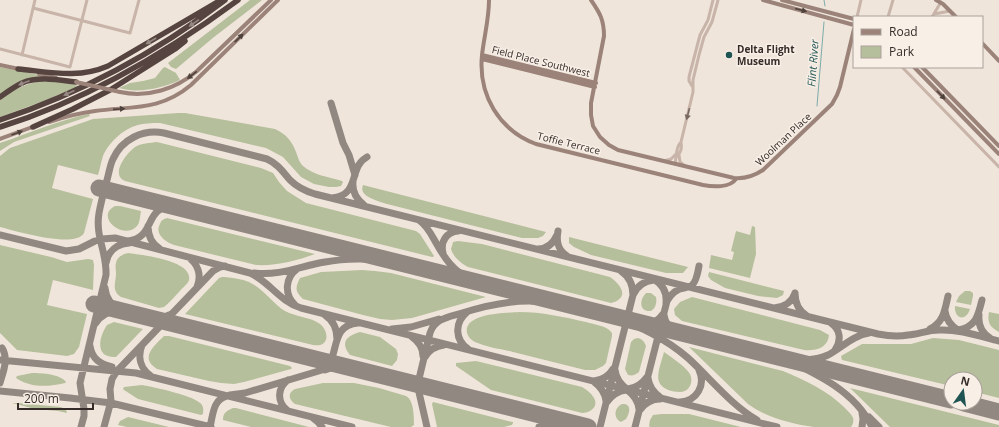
<svg xmlns="http://www.w3.org/2000/svg" width="999" height="427" font-family="'Open Sans',sans-serif">
	<style>
		.green { fill: #b6bf9c }
		.lines { fill: none; stroke-linecap: round; stroke-linejoin: round }
		.stream { stroke: #7cacaa; stroke-width: 1 }
		.taxiway { stroke: #928882; stroke-width: 7 }
		.runway { stroke: #928882; stroke-width: 17 }
		.street { stroke: #c8b4a8; stroke-width: 3 }
		.secondary { stroke: #9b8379; stroke-width: 4 }
		.highway { stroke: #55443f; stroke-width: 5.5 }
		.secondary-bridge { stroke: #9b8379; stroke-width: 4 }
		.oneway { fill: #4e413c }
		.oneway2 { fill: #968882 }
		.oneway3 { fill: #776962 }
		.poi-dot { fill: #205453; stroke: #f8efe7; stroke-width: 1.5 }
		.labels { text-anchor: middle; stroke-width: 3; stroke-linejoin: round; paint-order: stroke }
		.poi-label { font-size: 10px; font-weight: bold; fill: #352b28; stroke: #f8efe7; text-anchor: start }
		.street-label { font-size: 10px; fill: #352b28; stroke: #f8efe7 }
		.water-label { font-size: 11px; font-style: italic; fill: #205453; stroke: #f8efe7 }
	</style>
	<rect width="100%" height="100%" fill="#f0e5db"/>
	<path class="green" d="M250,0H262L214,37L176,69L171,67L168,63Z
		M0,67L44,76L34,80L0,96Z
		M165,67L176,73L180,80C164,88 137,94 119,88L130,83L143,81L155,78L163,68Z
		M37,82H62L79,86L49,99L0,117V100C11,91 23,85 37,82Z
		M178,113H185L275,129C286,134 292,141 296,152C298,157 299,162 303,166C313,175 329,177 342,181L343,182L341,186L336,187H329L314,184L301,177L283,157L266,148L160,123C152,123 143,123 135,126C122,130 108,144 103,156C101,162 100,169 98,175L58,165L52,188L93,199L84,233C75,249 16,231 0,227V156L10,148L93,119Z
		M89,114L90,116L14,142L0,151V143C30,133 59,120 89,114Z
		M157,142L261,168L273,173L279,182L287,191L306,203L416,231L420,234L434,256L433,257H432L125,181C123,180 121,179 120,177C115,168 128,152 135,147C141,143 150,143 157,142Z
		M363,185L546,232L543,236L538,238H522L387,204C381,202 366,198 363,192C362,190 362,188 363,185Z
		M115,206H120L141,211C140,216 140,223 137,226C124,241 94,217 115,206Z
		M167,218L315,254C296,261 276,266 256,265L174,245C166,242 154,234 160,224C161,220 164,219 167,218Z
		M752,226L755,227L756,254L750,278L709,268L711,255L732,260L734,252L731,251L736,231L750,235Z
		M569,237L688,267L683,273H666L591,255L574,247L569,243Z
		M458,241L482,244L610,277C616,281 629,293 618,300C616,302 613,302 611,303L468,267C462,264 453,257 451,249C451,249 453,243 453,242Z
		M0,245L51,257L67,262L88,259L93,260L94,265L93,290L53,280L47,305L87,314L79,347L74,354L67,356L17,350L0,333Z
		M128,253C141,255 193,260 189,280C188,284 182,288 179,292C174,297 169,303 164,307L159,308L121,297C111,290 116,283 116,273C116,270 115,266 116,263C117,257 123,254 128,253Z
		M362,270L375,271L391,273L486,297L412,318L392,320L380,319L363,315L303,299C295,291 295,288 300,278L321,272Z
		M709,272L784,291L783,295L777,298L758,296L725,288L711,280L708,276Z
		M222,277H225C233,278 242,279 249,282C264,289 272,303 285,311C296,317 311,317 320,324C330,332 329,348 313,345L185,314L219,278Z
		M965,291H970L973,293V296L971,305L956,302L959,296Z
		M646,293H651L656,297C657,302 656,308 651,311C639,312 639,300 646,293Z
		M692,297L820,330L829,335C828,348 816,351 804,350L682,321L675,315L674,309L680,302Z
		M955,306L970,309C966,322 954,319 955,306Z
		M519,312C542,312 564,317 586,322C595,325 606,325 612,333V336L606,363L603,366L595,370H585C561,364 537,358 513,352C501,349 486,347 475,342C471,340 468,337 467,333C463,313 507,313 519,312Z
		M989,312L999,314V332C990,327 987,323 989,312Z
		M114,322L143,329L116,357C94,358 99,337 107,325Z
		M360,332L380,337L396,349L398,354L397,360L392,366L350,355C340,343 346,336 360,332Z
		M164,336H169L290,366L292,368L291,369L244,382L234,384L221,383L209,381L157,369C139,358 154,346 164,336Z
		M638,338C642,339 644,341 646,346L639,372C635,375 633,376 628,375L625,369L631,342L634,339Z
		M933,338L959,340L999,350V398L975,392V379H951V386L842,360L841,356L862,344H911Z
		M689,347L783,371C805,380 828,391 845,408C848,411 852,415 853,418C854,421 853,424 851,427C839,427 826,427 814,427C792,424 765,417 748,404Z
		M664,352C672,358 685,366 690,374C694,382 689,392 680,392C672,392 662,389 659,382C656,375 662,360 664,352Z
		M476,361L582,387C587,390 591,393 594,398C599,407 590,413 582,413L491,390L456,366V363Z
		M32,373C42,373 60,374 66,382L65,383C48,387 31,388 16,378L17,376Z
		M323,383H354L379,388L406,396C414,400 414,417 414,425L411,427H391L295,404C289,400 287,393 295,389Z
		M142,385C153,387 197,396 202,405C204,408 203,411 203,414L201,415L138,399L124,390L123,389L124,387Z
		M850,388L999,425V427H890Z
		M433,402L508,421L513,422V423L512,425L504,427H437L432,404Z
		M12,403H18L61,407L66,410L67,413L58,411L35,409Z
		M622,404C632,403 630,413 626,419L621,422C613,418 614,408 622,404Z
		M233,408H236L309,427H251L223,420C223,412 227,411 233,408Z
		M662,414H689L741,427H650L649,426L650,420L653,415Z
		M128,417L169,427H127L118,425L120,421Z"/>
	<g class="lines">
		<path class="stream" d="M824,0L825,6
			M817,106L824,22"/>
		<path class="taxiway" d="M331,103L343,143L349,155L355,175
			M353,182C352,192 356,199 364,205
			M332,198C361,195 348,167 367,157
			M420,221C427,226 431,234 435,241C445,259 453,271 471,280
			M148,226C148,236 152,244 160,249
			M558,231C556,242 558,250 567,256
			M0,235L66,251L79,249L95,241L102,239L115,238L250,273C270,282 279,301 301,308L777,427
			M128,241C157,238 143,204 175,207
			M538,249C547,249 553,244 557,235
			M443,253C440,241 447,232 458,231
			M188,257C198,264 202,275 197,287
			M106,263C108,251 117,244 129,243
			M621,271C630,277 633,285 633,295
			M254,273C281,276 300,266 325,262C347,258 369,259 391,260
			M655,280C663,285 667,293 666,303
			M105,288C106,299 112,306 121,311
			M795,293C795,303 799,311 807,316
			M295,305C284,294 285,278 297,269
			M774,308C784,307 792,302 795,293
			M945,311C946,320 951,326 959,331
			M467,312C454,323 455,340 468,349
			M325,315C334,321 337,329 337,339
			M664,315C665,322 668,327 675,331
			M979,315C978,325 982,333 990,338
			M613,316C640,327 665,338 688,358C710,378 731,405 757,420
			M153,319H160L169,315
			M831,323C840,329 842,340 835,350
			M95,324C101,315 110,310 122,311
			M645,324C653,323 658,321 663,314
			M392,329L411,327L439,319
			M930,329C944,322 945,309 948,296
			M958,330C976,327 978,316 982,300
			M412,337C419,342 423,348 423,356
			M142,345C137,358 141,369 151,376
			M90,346C92,359 100,364 112,367
			M425,357C429,350 436,346 444,345
			M781,357C815,373 855,391 872,427
			M0,360L136,373L352,427
			M797,361C807,360 818,360 828,355C841,348 854,335 869,333
			M325,370L337,366L347,367
			M615,370C616,378 620,384 627,389
			M648,378C649,386 653,392 660,397
			M594,381C603,380 609,376 613,369
			M594,382C601,387 605,393 606,401
			M0,383C3,372 9,359 2,348
			M628,389C636,388 642,384 647,377
			M627,390C634,395 638,401 639,409
			M0,391L70,398L111,403L211,427
			M230,395L245,393L322,370C342,359 327,326 358,323
			M607,402C612,395 618,391 626,390
			M680,402C697,401 706,385 699,370
			M287,410C277,402 277,388 288,380
			M640,410C645,403 651,399 660,399
			M862,413L863,419L862,427
			M869,417L879,427
			M313,418L318,422L322,427
			M81,427L84,416V409L80,383L106,275C107,252 95,237 99,213C101,202 104,191 107,180C109,173 110,165 113,159C122,139 143,129 164,133L267,159C278,164 283,172 290,180C297,187 305,191 315,194L878,334C888,336 898,337 908,335C919,334 928,330 939,330C959,329 979,336 999,341
			M104,427L111,401L110,389L112,379L117,371L213,271L220,267L225,266
			M210,427C213,415 213,399 227,396
			M427,427L418,388V383L430,333C435,318 449,317 462,313C484,306 506,301 529,301C541,301 554,303 566,304
			M539,427C554,423 568,423 584,426
			M600,427L633,295C637,286 644,281 654,280
			M635,427L667,301C671,294 676,289 684,288C686,287 689,287 691,286C696,283 698,272 699,266"/>
		<path class="runway" d="M99,188L951,400
			M94,304L588,427
			M964,403L999,412"/>
		<path class="street" d="M33,8L130,33L139,0
			M934,14L950,11
			M857,17L861,0
			M888,17L893,0
			M932,17L941,2
			M0,49L70,67L87,0
			M22,55L35,0
			M902,67L999,167
			M692,86L689,81V77L700,35L708,20L713,0
			M679,155L680,162L685,166
			M676,157C681,153 682,147 681,142
			M664,161L671,159L676,154
			M675,164C677,156 675,148 681,142L693,92V80L699,55L704,37L712,22L718,0"/>
		<path class="secondary" d="M489,0C489,19 484,37 482,55C478,95 499,130 536,144L703,185C713,187 730,188 736,179
			M591,0C600,13 604,20 604,36L591,103V115L593,126L600,137L609,145L618,150L734,178C744,179 754,176 763,170L832,104L837,95L840,87L854,29
			M763,0L854,25
			M782,0L854,19
			M936,0L943,4L956,17
			M982,43L999,61
			M482,55L596,83
			M482,59L595,87
			M0,65L19,69
			M914,67L999,154
			M922,67L999,146
			M39,74L56,78
			M120,92C148,98 176,89 197,71L271,0
			M49,122C64,117 79,113 95,111C132,106 160,111 191,85L278,0
			M0,139L35,126"/>
		<path class="highway" d="M18,69C50,72 78,79 108,66L221,0
			M0,97C7,92 14,87 22,83C38,76 59,80 76,82
			M0,120C81,93 157,52 225,0
			M0,127C87,100 165,54 238,0
			M33,127L73,109L110,90L175,49L185,41"/>
		<path class="secondary-bridge" d="M76,82L120,92"/>
	</g>
	<defs><path id="oneway-solid" d="M-6-.8H1V-3.2L6.5 0L1 3.2V.8H-6Z"/></defs>
	<g class="oneway">
		<use href="#oneway-solid" transform="translate(801 10) rotate(15)"/>
		<use href="#oneway-solid" transform="translate(239 38) rotate(-44)"/>
		<use href="#oneway-solid" transform="translate(192 75) rotate(142)"/>
		<use href="#oneway-solid" transform="translate(941 95) rotate(46)"/>
		<use href="#oneway-solid" transform="translate(119 109) rotate(-4)"/>
		<use href="#oneway-solid" transform="translate(17 133) rotate(-20)"/>
	</g>
	<g class="oneway2">
		<use href="#oneway-solid" transform="translate(194 23) rotate(146)"/>
		<use href="#oneway-solid" transform="translate(151 41) rotate(150)"/>
		<use href="#oneway-solid" transform="translate(24 83) rotate(159)"/>
		<use href="#oneway-solid" transform="translate(69 93) rotate(156)"/>
	</g>
	<use class="oneway3" href="#oneway-solid" transform="translate(688 114) rotate(104)"/>
	<circle class="poi-dot" cx="729" cy="55" r="4"/>
	<g class="labels">
		<g class="poi-label">
			<text x="737" y="53">Delta Flight<tspan x="737" dy="12">Museum</tspan></text>
		</g>
		<g class="street-label">
			<text transform="translate(541 61) rotate(14)" y="4">Field Place Southwest</text>
			<text transform="translate(783 139) rotate(-43)" y="4">Woolman Place</text>
			<text transform="translate(569 143) rotate(14)" y="4">Toffie Terrace</text>
		</g>
		<g class="water-label">
			<text transform="translate(813 63) rotate(-86)" y="4">Flint River</text>
		</g>
	</g>
	<rect x="853" y="16" width="130" height="52" fill="#f8efe7" stroke="#aaa19b"/>
	<rect x="861" y="29" width="20" height="6" fill="#9b8379" stroke="#aaa19b"/>
	<text x="889" y="36" font-size="12" fill="#352b28">Road</text>
	<rect x="861" y="46" width="20" height="12" fill="#b6bf9c" stroke="#aaa19b"/>
	<text x="889" y="56" font-size="12" fill="#352b28">Park</text>
	<g transform="translate(963 391) rotate(14)"><circle r="19" fill="#f8efe7" stroke="#aaa19b"/>
	<path d="M0-3L7 15L0 10L-7 15Z" fill="#205453"/>
	<text y="-6" font-size="11" font-weight="bold" text-anchor="middle" fill="#352b28">N</text>
	</g>
	<path d="M18 403v6h75v-6" fill="none" stroke="#352b28" stroke-width="2"/>
	<text x="24" y="403" font-size="12" fill="#352b28" stroke="#f8efe7" stroke-width="3" paint-order="stroke">200 m</text>
</svg>
